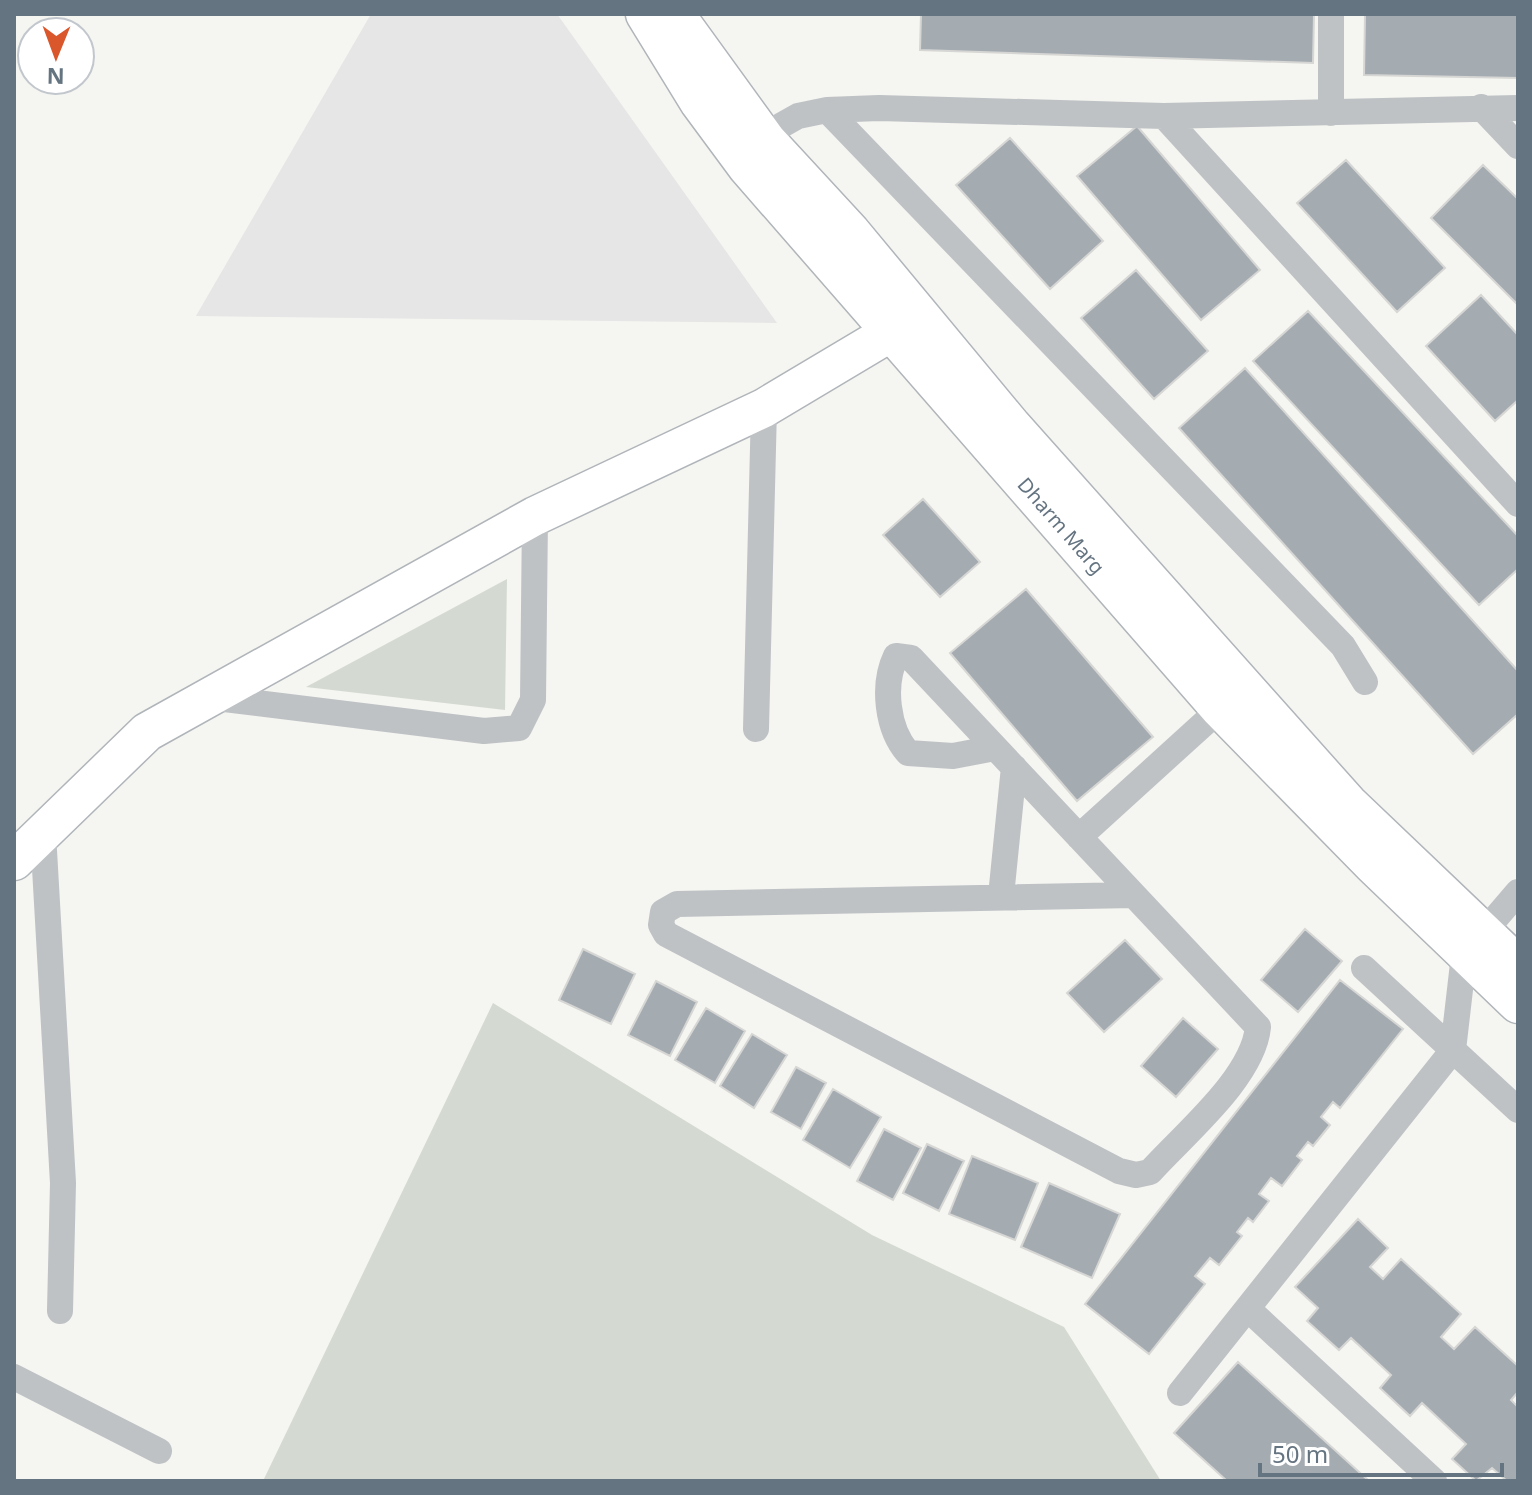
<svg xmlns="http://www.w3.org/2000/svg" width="1532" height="1495" font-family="'Noto Sans',sans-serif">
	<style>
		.built { fill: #e5e6e5 }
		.green { fill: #d4dad1 }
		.building { fill: #a4acb2; stroke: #d6d6d4; stroke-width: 2 }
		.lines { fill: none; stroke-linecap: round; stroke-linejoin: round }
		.secondary-casing { stroke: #b0b5ba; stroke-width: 41 }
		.street { stroke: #bec2c5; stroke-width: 26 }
		.secondary { stroke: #fff; stroke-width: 38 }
		.labels { text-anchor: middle; stroke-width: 8; stroke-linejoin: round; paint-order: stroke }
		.street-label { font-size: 20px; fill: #657481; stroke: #fff }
	</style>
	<rect width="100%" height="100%" fill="#f5f5f1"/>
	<path class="built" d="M371,14H557L777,323L196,316Z"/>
	<path class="green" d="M507,579L505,710L306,687Z
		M493,1003L872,1235L1064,1327L1161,1481H263Z"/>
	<path class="building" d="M921,14H1314L1313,63L920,50Z
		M1365,14H1518V78L1364,75Z
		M1137,126L1260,270L1201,320L1077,176Z
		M1010,138L1103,241L1050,289L956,185Z
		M1346,160L1445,268L1397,312L1297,203Z
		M1483,165L1518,199V305L1431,218Z
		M1136,270L1208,351L1154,399L1081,318Z
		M1481,295L1518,335V400L1495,421L1426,346Z
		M1308,311L1518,536V569L1479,605L1253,361Z
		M1245,368L1518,671V714L1473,754L1179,428Z
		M923,499L980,562L940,597L883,535Z
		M1026,589L1153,737L1077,801L950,653Z
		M1305,929L1342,961L1298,1012L1261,980Z
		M1125,940L1162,979L1104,1032L1067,993Z
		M583,949L635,974L611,1024L559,1000Z
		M1340,980L1403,1029L1340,1108L1333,1102L1321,1117L1330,1125L1313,1146L1308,1142L1297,1156L1302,1160L1282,1186L1271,1178L1259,1194L1269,1201L1253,1222L1248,1218L1237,1232L1242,1236L1219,1265L1210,1258L1195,1276L1205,1284L1149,1354L1085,1304Z
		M656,981L697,1002L670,1056L628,1035Z
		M706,1008L745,1031L715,1083L675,1060Z
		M1183,1018L1218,1049L1176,1097L1141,1066Z
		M752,1034L787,1055L754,1108L720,1086Z
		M796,1067L826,1083L801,1129L771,1112Z
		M833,1089L881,1117L850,1168L803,1140Z
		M884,1129L921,1148L893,1200L857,1181Z
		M927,1144L964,1161L939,1211L903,1193Z
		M972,1156L1038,1183L1015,1240L949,1214Z
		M1049,1183L1120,1214L1092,1278L1021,1247Z
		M1358,1219L1388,1248L1370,1267L1383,1279L1401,1259L1461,1314L1441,1337L1454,1349L1475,1327L1518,1366V1392L1511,1400L1518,1407V1481H1507L1492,1468L1476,1481L1452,1459L1466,1444L1422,1403L1410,1416L1380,1388L1391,1375L1351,1338L1339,1350L1307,1321L1318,1308L1295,1287Z
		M1238,1362L1369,1481H1227L1174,1433Z"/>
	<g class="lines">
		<g class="secondary-casing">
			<path id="secondary" d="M645,14L699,102L747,167L1220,709L1372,864L1518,1004
				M675,14L767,141L851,232L1012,426L1348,803L1518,965
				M14,861L147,732L535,516L764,408L893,331"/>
		</g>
		<path class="street" d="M1481,107L1518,146
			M827,110L1343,646L1365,682
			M1331,113V14
			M1164,116L1518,504
			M767,141L782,125L798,116L827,110L879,108L1164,116L1518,108
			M208,697L484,731L519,728L533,700L535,516
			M756,729L764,408
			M995,748L953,756L908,753C887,729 882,685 896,656L911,658L1258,1027C1253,1078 1184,1134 1150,1172L1136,1175L1119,1171L666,934L661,925L663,912L677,904L1134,895
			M43,833L63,1183L60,1311
			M1079,837L1220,709
			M1001,896L1014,767
			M1364,968L1518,1110
			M1248,1309L1434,1481
			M14,1377L159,1451
			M1180,1393L1453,1050L1464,955L1518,892"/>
		<use href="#secondary" class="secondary"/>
	</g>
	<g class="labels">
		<g class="street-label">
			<text transform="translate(1061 526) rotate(49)" y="7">Dharm Marg</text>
		</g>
	</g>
	<rect width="1532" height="1495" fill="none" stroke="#657481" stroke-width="32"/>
	<g transform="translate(56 56) rotate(181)"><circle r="38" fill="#ffffff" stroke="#c1c7cd" stroke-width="2"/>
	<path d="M0-6L14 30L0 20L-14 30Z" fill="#da572c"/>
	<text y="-12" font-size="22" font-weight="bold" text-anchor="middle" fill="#657481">N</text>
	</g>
	<path d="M1260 1463v12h242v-12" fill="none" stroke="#657481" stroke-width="4"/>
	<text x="1272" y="1463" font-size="24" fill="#657481" stroke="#ffffff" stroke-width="6" paint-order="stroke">50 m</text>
</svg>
